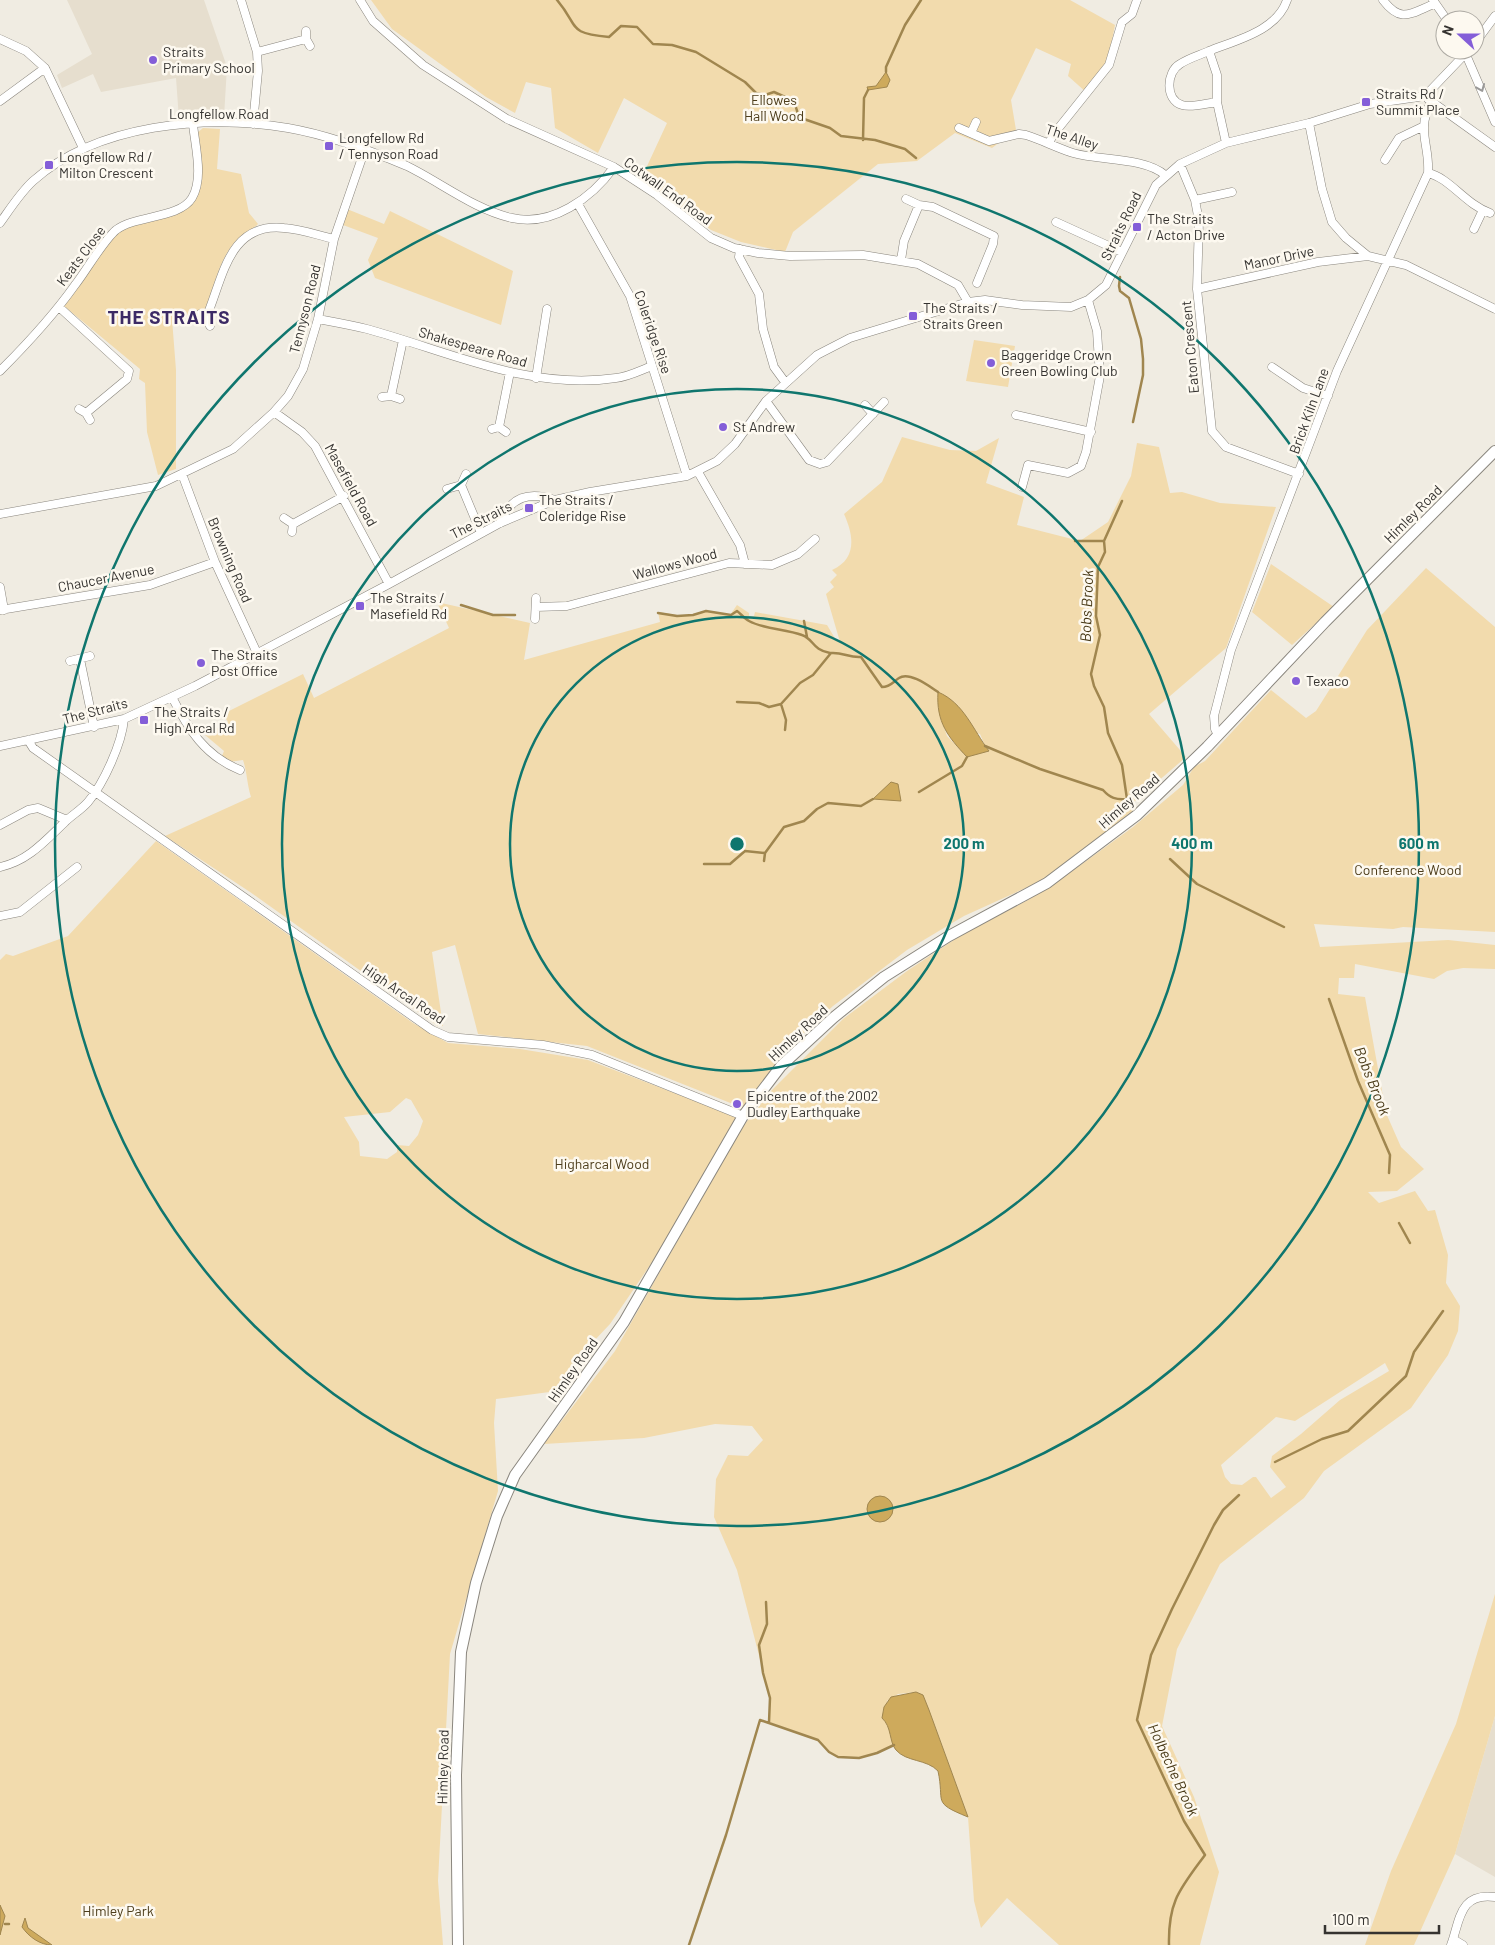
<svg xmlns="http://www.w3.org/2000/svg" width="1495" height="1945" font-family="Barlow,sans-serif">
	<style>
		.built { fill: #e6dece }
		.green { fill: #f2dbad; fill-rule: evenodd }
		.water { fill: #ceaa5c; stroke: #a0864f }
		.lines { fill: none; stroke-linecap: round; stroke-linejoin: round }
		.stream { stroke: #a0864f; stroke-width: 2.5 }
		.minor-casing { stroke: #8a867e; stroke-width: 9 }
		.major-casing { stroke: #8a867e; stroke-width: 12 }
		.minor { stroke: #fff; stroke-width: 8 }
		.major { stroke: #fff; stroke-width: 10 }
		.oneway { stroke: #9a9998 }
		.ring { fill: none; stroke: #0f766e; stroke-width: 2.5 }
		.poi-dot { fill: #845ed8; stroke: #fdf9f0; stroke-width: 2 }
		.labels { text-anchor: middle; stroke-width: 5; stroke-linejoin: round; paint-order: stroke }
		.poi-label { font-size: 14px; fill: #353330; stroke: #fdf9f0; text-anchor: start }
		.park-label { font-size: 14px; fill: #4d3d1b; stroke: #fdf9f0 }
		.street-label { font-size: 14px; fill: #353330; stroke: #fdf9f0 }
		.water-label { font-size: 15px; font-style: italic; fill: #483916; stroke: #fdf9f0 }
		.district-label { font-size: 19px; font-weight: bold; letter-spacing: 1px; fill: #3c2a65; stroke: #fdf9f0 }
		.centre { fill: #0f766e; stroke: #fdf9f0; stroke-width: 2.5 }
		.ring-label { font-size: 15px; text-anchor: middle; font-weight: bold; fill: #0f766e; stroke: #fdf9f0; stroke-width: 5; stroke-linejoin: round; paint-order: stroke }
	</style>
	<rect width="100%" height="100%" fill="#f0ece2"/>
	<path class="built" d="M67,0H204L227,67L224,117L179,119L176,78L101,92L93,74L62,88L57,75L92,54Z
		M1495,1716V1877L1455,1854Z"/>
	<path class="green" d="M371,0H1070L1115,25L1107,66L1087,93L1068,76L1071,64L1036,48L1011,100L1016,130L992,148L955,133L917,161L878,164L793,232L785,252L741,242L711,230L642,177L667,123L624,98L598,153L555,128L551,88L526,82L515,113L486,97L392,29Z
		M203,128L220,129L217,169L241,174L249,213L258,224C254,229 240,235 234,243C219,261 213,288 207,309L195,315L172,319L176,370V469L158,475L147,432L145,383L139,379L140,369L64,306L113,235L121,230L193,201L197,133Z
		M347,209L384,224L390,211L513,271L501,325L375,278L368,260L378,238L343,225Z
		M974,340L1015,346L1008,387L966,381Z
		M902,437L950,450L976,451L999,438L986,483L1024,497L1017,525L1080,541L1108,522L1131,476L1137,443L1159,447L1170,493L1182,492L1220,503L1276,507L1226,648L1149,714L1186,757L1133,803L1137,808L1041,881L964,916L907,950L833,1006L787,1049L743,1108L587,1046L478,1034L455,945L432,952L443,1026H438L250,892L165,836L251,797C247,784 247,772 243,760L229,762L222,756L224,751L205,735L228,722L223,714L303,674L314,698L449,628L437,602L530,623L524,660L660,622L658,612L684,616L706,611L730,615L737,605L749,613V616H754L755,612L827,625L836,640L840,642L826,594L834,587L830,582L837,575L832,570C857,559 854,536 844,514L882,482ZM943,724L980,734L985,746L967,757L947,736Z
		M1271,564L1334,607L1292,645L1252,612Z
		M1426,568L1495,627V932L1403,927L1393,929L1314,924L1320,947L1448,940L1495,945V969L1463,968L1447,971L1434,979L1355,964L1354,978H1339L1338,994L1365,997L1386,1113L1401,1147L1424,1169L1397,1191L1368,1192L1379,1203L1415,1191L1428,1211L1435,1210L1448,1255L1446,1283L1460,1306L1458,1331L1448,1355L1411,1408L1324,1471L1304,1498L1220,1564L1177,1649L1162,1726L1194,1797L1219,1872L1200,1945H1059L1007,1898L981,1928L974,1901L968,1817L935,1726L916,1692L898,1694L887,1701V1723L894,1745C874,1754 855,1761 834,1756L818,1740L769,1722L770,1698L737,1570L714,1517L716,1479L728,1455L748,1456L763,1440L752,1426L715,1424L644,1438L544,1444L615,1351L741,1129L771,1091L843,1019L907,971L963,934L1028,900L1071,872L1133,827L1183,785L1194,767L1205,761L1271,690L1306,718L1316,711L1367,630ZM1385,1363L1389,1371L1340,1400L1301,1434L1272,1456L1270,1467L1286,1487L1271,1498L1256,1477H1253L1242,1485L1231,1484L1225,1477L1221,1465L1276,1417L1295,1421Z
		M156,841L413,1023L448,1043L520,1049L588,1060L737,1117L659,1252L610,1324L593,1342L557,1391L496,1399L494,1423L498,1491L450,1654L438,1881L443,1945H0V960L6,954L13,956L68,936ZM406,1098L411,1100L423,1121L418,1135L409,1146L397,1145V1152L387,1159L360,1156L359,1142L344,1117L390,1112Z
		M1495,1594V1716L1455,1854L1414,1945H1365L1391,1871L1456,1724Z"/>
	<path class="water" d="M886,72L890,80L887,87L868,90L867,87L876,86Z
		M938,692C964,703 973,730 989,751L967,757C948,737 936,722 938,692Z
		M891,782L898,784L901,801L873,799Z
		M867 1509a13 13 0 1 1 26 0a13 13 0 1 1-26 0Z
		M916,1692L923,1695L929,1710L968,1817C931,1802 945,1803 938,1771C927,1759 906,1762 896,1750C889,1742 892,1727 882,1718L884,1707L891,1697Z
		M0,1905L5,1916L0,1935Z
		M25,1918L28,1928L52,1945C40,1945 29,1937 22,1927Z"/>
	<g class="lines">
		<path class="stream" d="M557,0C580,27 566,33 609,37L621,26L637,27L653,44L672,45L696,52L745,82L756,93L765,95L774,92L794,101L798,114L801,118L830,128L841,136L875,140L905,149L916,158
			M886,72V67L905,25L921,0
			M863,140L864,98L868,90
			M1120,277L1119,286L1120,291L1129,298L1141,339L1143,359V375L1133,422
			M1075,541H1104
			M461,605L493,615H515
			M658,613L677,616L693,615L706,611L731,615L737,611C741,614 745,619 749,621C763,629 786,629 802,635C814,639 812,650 830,653
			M804,621L807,637
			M737,702L759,703L769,707L781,704L800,683L813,675L831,653C843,652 849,658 861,657L882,687C890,687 893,682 899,678C909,671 929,686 938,692
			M781,704L786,720L785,730
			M985,746L1040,769L1103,790C1110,798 1116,800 1127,799L1122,765L1108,733L1104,707L1094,686L1091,674L1100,635L1096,616L1098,567L1105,552L1104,541L1122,501
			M919,792L962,766L967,757
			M1170,859L1197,884L1284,927
			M764,861L765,853
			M704,864H730L745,851L765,853L784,827L804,821L817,809L828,803L861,806L873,799
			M1329,999L1358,1081L1390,1155L1389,1173
			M1399,1223L1410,1243
			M1275,1462L1322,1439L1348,1431L1406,1376L1414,1352L1443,1311
			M766,1602L767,1624L759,1645L763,1673L770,1698L769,1722
			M5,1924H9
			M689,1945L726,1835L760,1720L818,1740L829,1752L838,1757L859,1758L877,1753L894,1745
			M1169,1945C1168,1901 1180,1889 1205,1855L1184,1821L1137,1720L1151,1655L1172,1609L1214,1525L1223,1510L1239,1495"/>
		<g class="minor-casing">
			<path id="minor" d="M241,0L257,52L258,71L253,124
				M360,0L373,21L423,65L507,119L614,167L657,195L711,238L734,248L758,253L790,256L863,255L918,264L958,285L968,302
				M1383,0C1401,24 1411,13 1434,4
				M1433,0L1447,20
				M306,31V39L310,46
				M0,39L26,51L45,68L83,148
				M1475,43L1495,16
				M1464,50L1495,122
				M1209,51C1200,55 1189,58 1180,64C1166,72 1165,100 1182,105C1191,108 1208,103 1217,102
				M257,52L306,39
				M1428,99L1495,147
				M0,101L45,68
				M1309,123L1322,189L1332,222L1346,238L1368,256L1406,265L1495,309
				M959,128L989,141L1019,134L1026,135C1042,140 1057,148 1073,153C1100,161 1144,157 1165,175
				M971,133L976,122
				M1049,143L1053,135L1109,65L1122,22L1132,14L1137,0
				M1226,143L1217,102V75L1209,51C1236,40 1277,31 1287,0
				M1385,160L1399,138L1422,127
				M1180,164L1195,200L1199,221L1197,289L1212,431L1226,447L1299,474
				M1428,173C1450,178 1465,204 1490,213
				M906,199L919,205L933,207L994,236L993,244L977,283
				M1195,200L1232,192
				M578,204L630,296L687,476
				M1056,222L1122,252
				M0,223C10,209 20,193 33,181C97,124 205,114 288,128C328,135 369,150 407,166C440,182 475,210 512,218C552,227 592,198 614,167
				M1474,229L1483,210
				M740,249L739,257L759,294L763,329L774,367L785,382
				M901,260L904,241L919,205
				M1197,289L1318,262L1368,256
				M59,307L129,371L127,379L86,413
				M200,314L206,318L210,326
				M206,318C223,279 228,222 284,228C301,229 317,235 334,239
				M318,319C334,322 351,325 367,329C448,351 529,391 616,378C628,377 641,370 652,366
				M1272,367L1303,388L1328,396
				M0,371C27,344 53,316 75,285C86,271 103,241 116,230C135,215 179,219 192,198C204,178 195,146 193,124
				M536,378L547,309
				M391,396L403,340
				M382,397L391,396L400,399
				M766,401L809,460L820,464L827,462L884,402
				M865,405L873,414
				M79,409L86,413L90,420
				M274,412L302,432L315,446L389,584
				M1016,415L1091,432
				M499,427L510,372
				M492,429L499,427L506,432
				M698,472L740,545L745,564
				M182,474L215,562L257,653
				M461,485L481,533
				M1022,487L1028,465L1068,473L1081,466L1086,452L1100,376L1097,331L1088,300
				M447,489L461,485L466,474
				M0,514L156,486L233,449L274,412L288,396L303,369L318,319L334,239L365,149
				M284,518L293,524L292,532
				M500,523C510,497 529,491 555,500
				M293,524L344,496
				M0,587L4,610
				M536,607L567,606L729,563L772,565L798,554L815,539
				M0,610L150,585L215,562
				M535,619L536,598
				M80,659L94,727
				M70,661L90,656
				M172,697C188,729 205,756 240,770
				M1218,735L1215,729L1214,716L1231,650L1337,371L1428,173C1430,145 1416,131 1431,102
				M28,740L33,748L432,1030L448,1037L543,1045L592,1055L743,1116
				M0,746L124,719L195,686L389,584L500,523L555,500L590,492L687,476L717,461L735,444L766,401L817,355L850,338L968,302L985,300L1022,305L1071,307L1088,300L1106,285L1156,185L1180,164L1226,143L1309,123L1370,104L1425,96L1469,50
				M0,825L28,810L38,808L67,820
				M0,867C28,861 45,841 65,822C72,815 81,810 88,802C104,783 122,743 124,719
				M0,916L20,912L77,867
				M1453,1939L1463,1945
				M1451,1945C1460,1921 1459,1892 1495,1897"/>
		</g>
		<g class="major-casing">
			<path id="major" d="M458,1945L456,1775L461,1652L476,1583L497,1516L515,1475L624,1322L743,1116L781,1066L833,1018L884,977L949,936L1047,883L1137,815L1207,747L1325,622L1495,451"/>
		</g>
		<use href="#minor" class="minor"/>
		<use href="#major" class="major"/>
	</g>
	<defs><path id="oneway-chevron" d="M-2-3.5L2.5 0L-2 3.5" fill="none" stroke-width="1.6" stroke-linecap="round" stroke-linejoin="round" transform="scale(1.25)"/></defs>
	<use class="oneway" href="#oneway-chevron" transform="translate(1481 88) rotate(67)"/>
	<g class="ring">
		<circle cx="737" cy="844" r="227"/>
		<circle cx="737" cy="844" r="455"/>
		<circle cx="737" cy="844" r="682"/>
	</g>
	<g class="poi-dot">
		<circle cx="153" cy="60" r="5"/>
		<rect x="1361" y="97" width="10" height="10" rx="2.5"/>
		<rect x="324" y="141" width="10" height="10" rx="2.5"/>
		<rect x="44" y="160" width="10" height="10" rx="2.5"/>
		<rect x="1132" y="222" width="10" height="10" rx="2.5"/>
		<rect x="908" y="311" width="10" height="10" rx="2.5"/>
		<circle cx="991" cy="363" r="5"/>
		<circle cx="723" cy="427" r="5"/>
		<rect x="524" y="503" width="10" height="10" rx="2.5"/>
		<rect x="355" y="601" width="10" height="10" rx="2.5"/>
		<circle cx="201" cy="663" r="5"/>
		<circle cx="1296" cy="681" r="5"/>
		<rect x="139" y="715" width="10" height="10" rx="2.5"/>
		<circle cx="737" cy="1104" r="5"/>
	</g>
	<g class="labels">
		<g class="poi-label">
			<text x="163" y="57">Straits<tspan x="163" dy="16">Primary School</tspan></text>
			<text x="1376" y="99">Straits Rd /<tspan x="1376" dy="16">Summit Place</tspan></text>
			<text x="339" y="143">Longfellow Rd<tspan x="339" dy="16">/ Tennyson Road</tspan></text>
			<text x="59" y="162">Longfellow Rd /<tspan x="59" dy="16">Milton Crescent</tspan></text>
			<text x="1147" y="224">The Straits<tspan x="1147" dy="16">/ Acton Drive</tspan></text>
			<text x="923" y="313">The Straits /<tspan x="923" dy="16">Straits Green</tspan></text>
			<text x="1001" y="360">Baggeridge Crown<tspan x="1001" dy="16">Green Bowling Club</tspan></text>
			<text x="733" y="432">St Andrew</text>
			<text x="539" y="505">The Straits /<tspan x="539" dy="16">Coleridge Rise</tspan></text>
			<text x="370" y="603">The Straits /<tspan x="370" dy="16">Masefield Rd</tspan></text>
			<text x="211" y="660">The Straits<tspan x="211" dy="16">Post Office</tspan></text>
			<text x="1306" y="686">Texaco</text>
			<text x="154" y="717">The Straits /<tspan x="154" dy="16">High Arcal Rd</tspan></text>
			<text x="747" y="1101">Epicentre of the 2002<tspan x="747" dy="16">Dudley Earthquake</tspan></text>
		</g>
		<g class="park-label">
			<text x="774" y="105">Ellowes<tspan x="774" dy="16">Hall Wood</tspan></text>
			<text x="1408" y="875">Conference Wood</text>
			<text x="602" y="1169">Higharcal Wood</text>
			<text x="118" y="1916">Himley Park</text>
		</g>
		<g class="street-label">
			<text x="219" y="119">Longfellow Road</text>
			<text transform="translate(1072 137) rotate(18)" y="5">The Alley</text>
			<text transform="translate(668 191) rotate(36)" y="5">Cotwall End Road</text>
			<text transform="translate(1121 226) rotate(-64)" y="5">Straits Road</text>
			<text transform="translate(81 256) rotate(-53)" y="5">Keats Close</text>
			<text transform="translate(1279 258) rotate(-12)" y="5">Manor Drive</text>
			<text transform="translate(305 309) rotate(-76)" y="5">Tennyson Road</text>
			<text transform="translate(653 332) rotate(71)" y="5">Coleridge Rise</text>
			<text transform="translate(473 347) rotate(16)" y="5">Shakespeare Road</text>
			<text transform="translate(1190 347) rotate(-95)" y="5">Eaton Crescent</text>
			<text transform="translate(1309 411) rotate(-70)" y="5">Brick Kiln Lane</text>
			<text transform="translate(351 485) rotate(61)" y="5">Masefield Road</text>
			<text transform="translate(1413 514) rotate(-45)" y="5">Himley Road</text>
			<text transform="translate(481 520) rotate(-27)" y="5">The Straits</text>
			<text transform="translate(230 560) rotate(67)" y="5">Browning Road</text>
			<text transform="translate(675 564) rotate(-15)" y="5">Wallows Wood</text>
			<text transform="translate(106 578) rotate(-11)" y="5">Chaucer Avenue</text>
			<text transform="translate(95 711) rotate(-15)" y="5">The Straits</text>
			<text transform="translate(1129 801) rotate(-41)" y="5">Himley Road</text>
			<text transform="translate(404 994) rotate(34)" y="5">High Arcal Road</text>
			<text transform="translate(798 1033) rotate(-43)" y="5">Himley Road</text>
			<text transform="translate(573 1370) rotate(-55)" y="5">Himley Road</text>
			<text transform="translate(443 1767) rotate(-89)" y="5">Himley Road</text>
		</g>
		<g class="water-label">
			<text transform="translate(1087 606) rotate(-88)" y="5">Bobs Brook</text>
			<text transform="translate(1372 1081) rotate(68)" y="5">Bobs Brook</text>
			<text transform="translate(1173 1770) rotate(65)" y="5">Holbeche Brook</text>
		</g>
		<g class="district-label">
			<text x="169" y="324">THE STRAITS</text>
		</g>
	</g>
	<circle cx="737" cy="844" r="8" class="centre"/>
	<g class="ring-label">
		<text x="964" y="849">200 m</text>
		<text x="1192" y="849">400 m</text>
		<text x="1419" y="849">600 m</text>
	</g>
	<g transform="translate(1460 35) rotate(291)"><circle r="24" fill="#fdf9f0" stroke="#adaaa3"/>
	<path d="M0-4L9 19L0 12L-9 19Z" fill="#845ed8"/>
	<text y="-8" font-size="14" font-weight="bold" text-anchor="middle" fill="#353330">N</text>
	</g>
	<path d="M1325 1925v8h114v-8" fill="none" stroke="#353330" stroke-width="2.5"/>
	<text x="1332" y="1925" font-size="15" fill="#353330" stroke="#fdf9f0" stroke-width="4" paint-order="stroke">100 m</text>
</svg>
